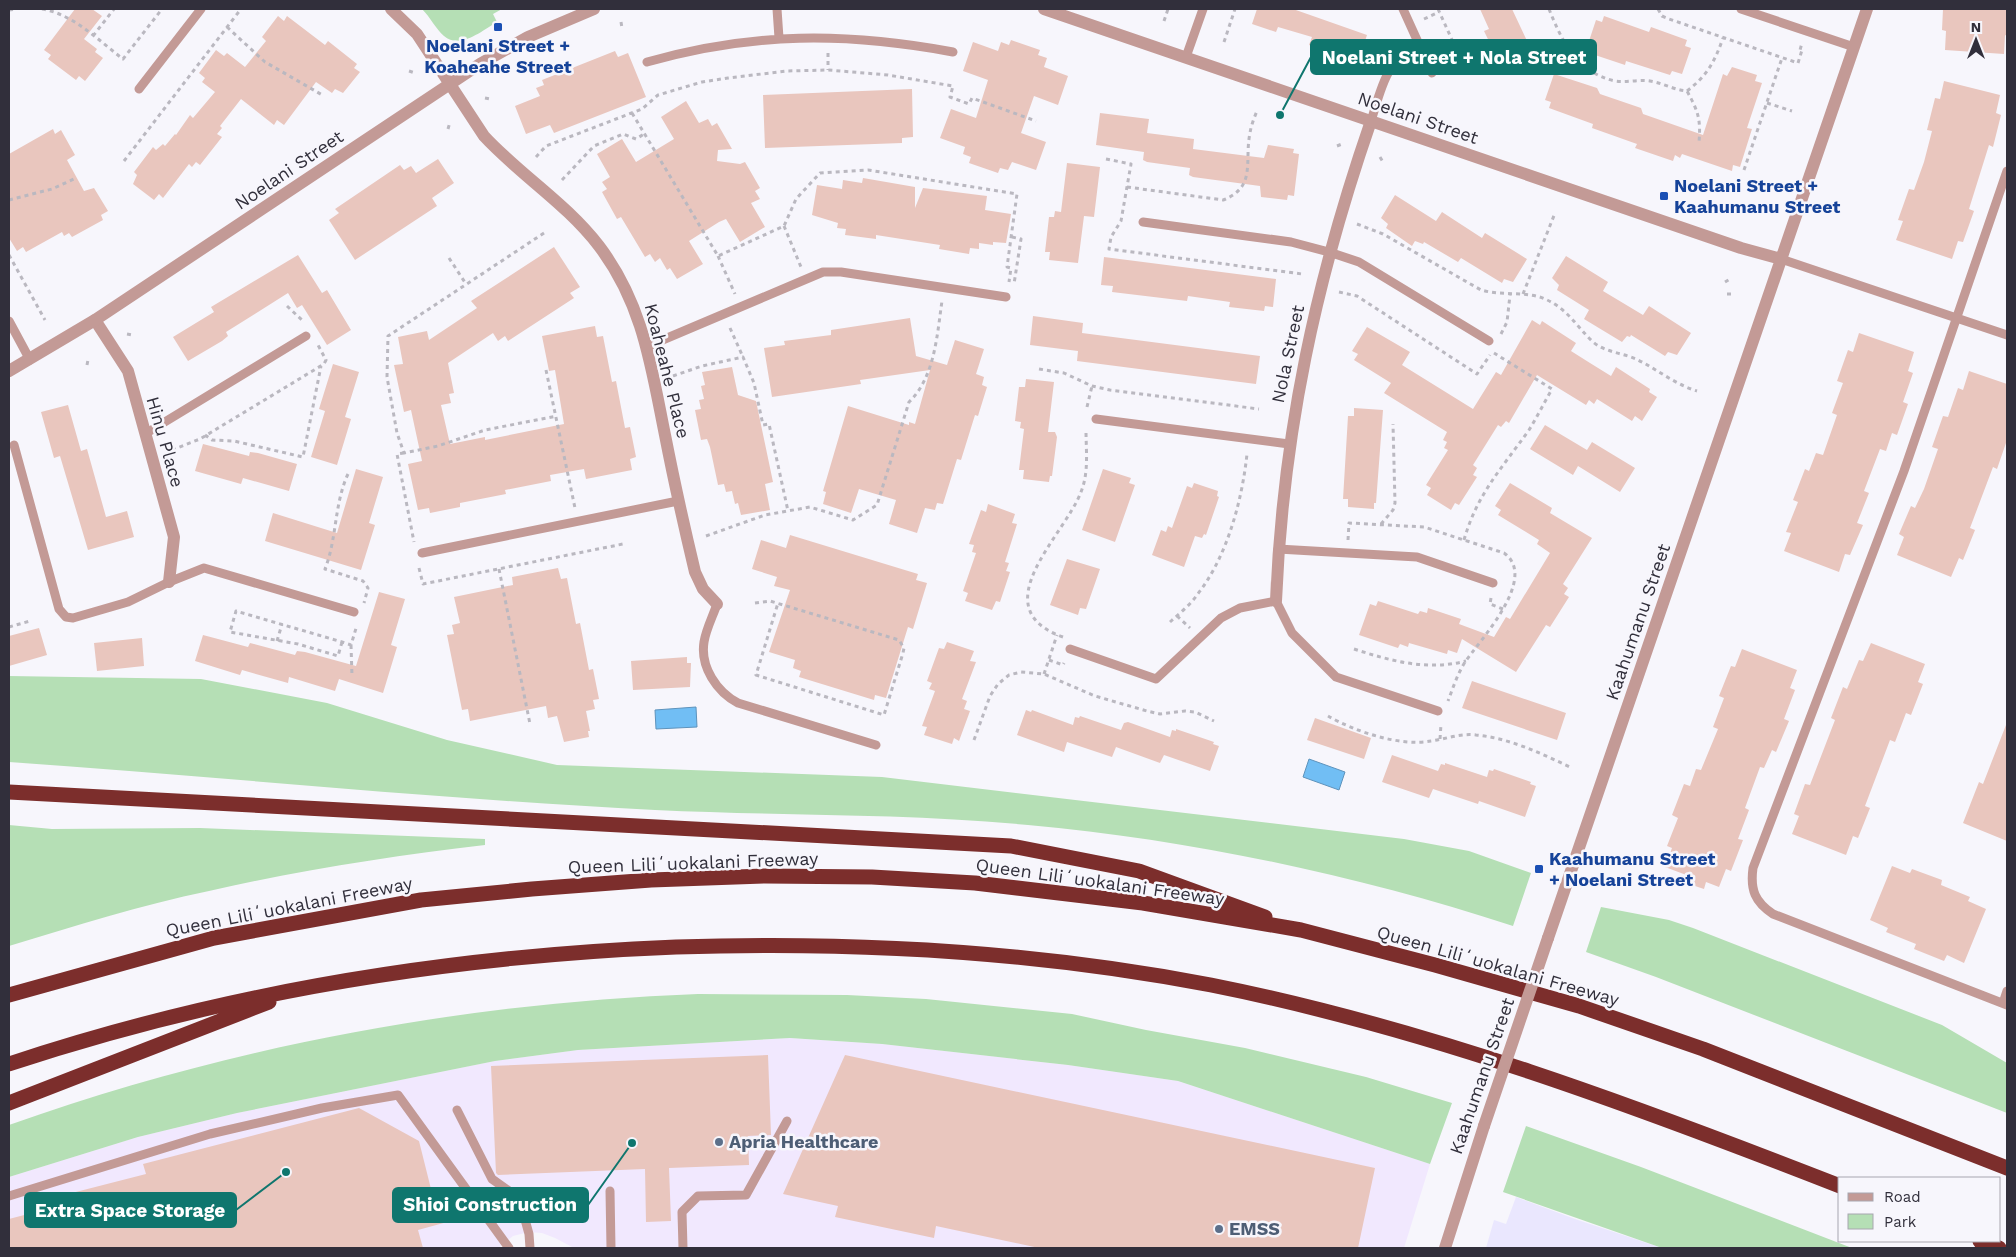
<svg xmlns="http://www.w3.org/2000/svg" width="2016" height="1257" font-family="'Work Sans',sans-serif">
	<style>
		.built { fill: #eae7fe }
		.industrial { fill: #f1e8fe }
		.green { fill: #b5dfb5 }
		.water { fill: #71bef4; stroke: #5e93bc }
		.building { fill: #e9c6be }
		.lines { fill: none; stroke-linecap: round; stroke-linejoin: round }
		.path { stroke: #bab8c0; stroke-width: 3; stroke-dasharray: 4 4; stroke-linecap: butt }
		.service { stroke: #c39a96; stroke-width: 9 }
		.minor { stroke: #c39a96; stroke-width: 12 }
		.tertiary { stroke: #c39a96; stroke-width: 12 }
		.motorway { stroke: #7c2e2c; stroke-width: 15 }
		.tertiary-bridge { stroke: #c39a96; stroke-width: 12 }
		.transit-dot { fill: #1a4fb4; stroke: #f7f6fc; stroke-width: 2 }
		.service-dot { fill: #5c6f8a; stroke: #f7f6fc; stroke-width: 2 }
		.labels { text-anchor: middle; stroke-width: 5; stroke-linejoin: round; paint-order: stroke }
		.transit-label { font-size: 18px; font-weight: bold; fill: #164399; stroke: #f7f6fc; text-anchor: start }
		.street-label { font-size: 18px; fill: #312f3b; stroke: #f7f6fc }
		.service-label { font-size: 18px; font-weight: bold; fill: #4e5e75; stroke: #f7f6fc; text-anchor: start }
		.leader { fill: none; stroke: #0f766e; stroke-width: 2 }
		.callout-dot { fill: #0f766e; stroke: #f7f6fc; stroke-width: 2 }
		.callout { fill: #0f766e; stroke: #0f766e; stroke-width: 2 }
		.callout-label { font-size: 19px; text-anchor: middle; font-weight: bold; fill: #fff }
	</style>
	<rect width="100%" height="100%" fill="#f7f6fc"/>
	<path class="built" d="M1516,1197L1575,1219L1662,1248H1486L1494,1220L1506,1224Z"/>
	<path class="industrial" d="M790,1038L882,1044L1068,1065L1178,1081L1430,1164L1404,1248H574L555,1238L542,1233L529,1232L513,1236L498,1248H9V1177L138,1137L237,1113L495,1061L578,1050Z"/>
	<path class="green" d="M422,9H502L493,14L497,22C483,30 460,50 444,36C436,29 430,17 422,9Z
		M9,676L201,679L327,703L447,740L557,765L882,777L1404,839L1469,851L1531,873L1513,926C1356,875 1192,840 1028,825C904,813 780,816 655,810C439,799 224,777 9,762Z
		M9,825L52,829L200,828L485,839V845C392,856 300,870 209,891C141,905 75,926 9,946Z
		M1601,907L1669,920L1693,928L1942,1025L2007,1063V1113L1656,977L1586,952Z
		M698,994L847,995L926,999L1072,1014L1146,1030L1245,1048L1366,1077L1452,1103L1430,1164L1178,1081L1068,1065L882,1044L790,1038L578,1050L495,1061L237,1113L138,1137L9,1177V1125C231,1046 463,1003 698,994Z
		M1526,1126L1641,1167L1852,1248H1662L1503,1192Z"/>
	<path class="water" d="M696,707L697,727L656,729L655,710Z
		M1309,759L1345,772L1339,790L1303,777Z"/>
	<path class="building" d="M75,9H92L102,16L84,39L97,49L95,52L103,58L85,81L79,76L76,80L48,59L51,55L44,50Z
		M1257,9H1293L1367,35L1358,62L1352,60L1350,66L1312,53L1315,47L1309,45L1312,37L1278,27L1276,32L1252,24Z
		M1480,9H1512L1535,58L1509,70L1506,64L1501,66L1484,31L1489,29Z
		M1943,9H2007V36L2005,35L2004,54L1945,50L1946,31L1942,30Z
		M278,16L284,21L287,16L325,45L328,41L357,64L354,68L360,72L343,93L335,89L332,93L316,82L284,125L277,120L274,125L241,99L220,126L222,128L217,134L222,137L200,165L196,162L192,167L189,164L163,198L159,194L154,200L133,184L137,175L134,172L153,147L156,150L163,144L165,146L175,134L176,135L190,115L193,118L215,92L202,82L205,78L199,73L216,50L224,56L227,53L245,67L266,41L262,37Z
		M1604,16L1649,32L1651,27L1687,40L1685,46L1691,48L1682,74L1672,71L1670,75L1626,61L1625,65L1595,55L1597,50L1587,47L1596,20L1602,22Z
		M1011,40L1040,50L1038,55L1047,58L1044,67L1068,76L1058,105L1034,96L1021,133L1046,142L1036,170L1012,162L1008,170L1000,168L998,173L969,163L971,157L963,154L965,147L940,138L951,109L976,118L988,80L963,71L973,42L998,51L1001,42L1009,45Z
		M615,51L618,57L628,53L646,97L554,133L550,125L526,134L515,106L540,96L536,88L544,85L542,80Z
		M1732,67L1757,75L1755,81L1762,83L1747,128L1752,129L1740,167L1733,165L1732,171L1682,154L1680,158L1675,155L1673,161L1635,148L1637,144L1592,128L1593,124L1549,108L1551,102L1545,100L1554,74L1597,88L1600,94L1641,108L1643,114L1703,135L1723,74L1727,76Z
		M1944,81L2000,95L1996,113L2001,115L1993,147L1989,145L1969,209L1974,211L1963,242L1958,241L1952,259L1896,240L1903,221L1898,220L1909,189L1914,190L1924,162L1932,131L1927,130L1935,98L1940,99Z
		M912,89L913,137L902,138V143L765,148L763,95Z
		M686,101L699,123L708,119L712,126L717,123L732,149L718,150L717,161L740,164L745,162L760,188L755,191L760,199L751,203L765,227L740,242L726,219L719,222L689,241L703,264L677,279L670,268L667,270L660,258L655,262L650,254L645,257L621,217L617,219L602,192L607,189L602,182L610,177L597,154L622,139L636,162L674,139L661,117Z
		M1100,113L1149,119L1147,133L1194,139L1193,149L1264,158L1268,145L1294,149L1293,153L1299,154L1294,196L1288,195L1287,200L1261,197L1260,186L1193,177L1189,175L1190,168L1147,162L1143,160L1144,152L1096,145Z
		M53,129L55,134L61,130L75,155L67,160L84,191L94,188L108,211L101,215L103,220L72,237L69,233L64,236L62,232L26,252L23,247L17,251L9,238V154Z
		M438,159L454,183L432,198L437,206L355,260L329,220L339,213L335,209L400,165L404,170L411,166L416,173Z
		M1067,163L1100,167L1094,217L1084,216L1078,263L1049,260L1050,252H1045L1049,217H1054L1055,211L1061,212Z
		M863,178L915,187V208L923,188L987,196L985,210L1011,214L1006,243L993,242V245L979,243V249L970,248L969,254L939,249L940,245L876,235V239L845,235L846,229L837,228L838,223L812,215L817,185L842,189L843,180L862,183Z
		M1395,195L1436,221L1442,212L1482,238L1485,233L1527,259L1513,282L1504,279L1502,283L1461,258L1458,262L1424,242L1423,244L1415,241L1412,246L1386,228L1388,224L1381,218Z
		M554,247L580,287L570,293L574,298L508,341L505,336L498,341L493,333L448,363L454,393L449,394L451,403L441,405L450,444L485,437V440L564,424L555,370L549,371L542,336L595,326L597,337L603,336L612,382L616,381L625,428L630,427L636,457L630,459L632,470L586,479L584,469L550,475L551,481L505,490L506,494L460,503V507L430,513L429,508L418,510L408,464L422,461L411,410L404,412L394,365L403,364L398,337L427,331L429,340L477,308L471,301Z
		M298,255L322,293L327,290L351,330L327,345L302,305L297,308L288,293L226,332L228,336L222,341L188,361L173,337L214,312L211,307Z
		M1566,256L1608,282L1603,291L1643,315L1649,306L1691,333L1677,355L1668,352L1665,356L1631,335L1630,337L1627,336L1622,342L1584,319L1589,310L1557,290L1559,285L1552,278Z
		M1104,257L1276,279L1273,307L1265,306L1264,311L1229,307L1230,302L1188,296L1187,301L1112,292L1113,286L1101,285Z
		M1033,316L1083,323L1082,333L1260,356L1256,384L1077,361L1078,351L1030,345Z
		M910,318L916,356L947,365L955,340L984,349L976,374L984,377L982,385L987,387L978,416L975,415L961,460L957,459L943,504L937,503L935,510L925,508L917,533L889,524L896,500L859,489L851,513L823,504L826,492L823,491L848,406L909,425V422L915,424L930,370L860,380L861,384L772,397L764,348L785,345L784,341L831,335V330Z
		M1532,320L1540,325L1542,321L1576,343L1571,351L1590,363L1611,376L1616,367L1650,389L1649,392L1657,397L1642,421L1635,416L1632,421L1597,399L1594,404L1589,400L1586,405L1537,375L1509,423L1506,421L1501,427L1498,425L1473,465L1477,468L1473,475L1477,477L1459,505L1455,503L1451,510L1427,495L1431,488L1426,485L1448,450L1444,448L1447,442L1443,440L1447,432L1384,393L1391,383L1354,360L1358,354L1352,351L1367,327L1410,352L1402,365L1473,409L1496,372L1501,375Z
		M1859,333L1914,352L1908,371L1913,373L1903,402L1908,404L1897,435L1892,433L1886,451L1880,449L1864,491L1869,493L1857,523L1863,525L1850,555L1845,554L1839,572L1784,551L1791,533L1786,532L1798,502L1793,500L1805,469L1809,471L1816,453L1823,455L1837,415L1832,413L1843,383L1837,381L1848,350L1853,352Z
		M333,364L359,372L345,417L351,419L337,465L311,457L325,411L319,409Z
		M732,367L738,395L756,401L773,482L765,484L770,510L741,515L738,503L735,504L732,491L726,492L724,484L718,485L710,447L707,439L701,440L695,410L701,409L699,400L704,399L701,386L705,385L702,372Z
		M1969,371L2007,384V440L1997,469L1993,467L1970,528L1975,530L1963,560L1959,558L1951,577L1897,555L1904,537L1899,534L1911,506L1915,508L1924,489L1938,449L1932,447L1943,416L1948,417L1958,388L1963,390Z
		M1026,379L1054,382L1048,432H1055L1057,437L1052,476H1050L1049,482L1023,479L1024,470H1019L1024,429L1020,428L1021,422L1015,421L1019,387H1025Z
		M68,405L81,451L87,449L106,517L127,511L134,537L88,550L60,456L54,458L41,412Z
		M1354,408L1383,410L1376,503H1374V509L1348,507V499H1343L1348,416H1354Z
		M1545,425L1587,450L1592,442L1635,468L1620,492L1578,466L1573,475L1530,449Z
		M203,444L249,456L250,452L258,453L297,464L289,491L243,478L241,484L195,471Z
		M356,469L383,477L369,523L375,525L361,570L265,541L273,513L337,533Z
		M1103,469L1131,478L1129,483L1135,485L1115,542L1082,530Z
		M1194,483L1218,491L1217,496L1219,497L1206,535L1204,534L1202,538L1195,536L1184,567L1152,555L1161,530L1166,532L1168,526L1172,528L1187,486L1192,488Z
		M1510,483L1552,508L1550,513L1592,538L1563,584L1568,588L1564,594L1569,597L1550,627L1546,625L1516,672L1462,639L1457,653L1448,650L1447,654L1409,643L1408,647L1400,644L1398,648L1359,635L1370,604L1376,606L1378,601L1418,614L1420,611L1427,613L1428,608L1461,619L1459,624L1494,637L1506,617L1510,619L1550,553L1537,544L1539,540L1498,515L1501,510L1495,506Z
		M988,504L1015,514L1012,523L1017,524L1005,562L1009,563L1006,571L1010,572L1000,602L996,601L992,610L965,601L968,593L963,591L976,553L972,552L974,545L969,544L981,510L986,512Z
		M790,535L918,574L916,580L927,583L913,629L908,627L886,698L875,695L874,700L799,677L801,671L793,668L795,660L769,652L790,590L774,586L777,577L752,569L761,540L786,548Z
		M1067,559L1100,569L1086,609L1080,608L1078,615L1050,605Z
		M558,568L561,579L567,578L576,624L580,623L589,670L593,669L599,699L593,700L595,709L586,711L590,731H588L589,737L564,742L557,716L548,718L546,706L470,721L468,709L462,710L447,635L454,634L452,625L460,623L454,597L513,585L512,577Z
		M379,592L405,599L391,645L397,647L383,693L339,679L335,691L289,677L288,683L242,670L240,675L195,661L203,635L248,647L250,643L295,655L297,651L305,652L356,666Z
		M39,628L47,655L9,666V636Z
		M142,638L144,666L97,671L94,643Z
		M947,642L974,651L970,661L976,662L962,699L967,701L964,709L970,711L959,741L954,738L952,744L924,735L927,727L922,726L935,691L929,689L932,683L927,681L939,648L944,649Z
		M1871,643L1925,664L1918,682L1923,684L1911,715L1906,713L1895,742L1890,740L1865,806L1870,808L1858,838L1853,836L1846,855L1792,834L1799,816L1794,814L1805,784L1810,785L1835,720L1831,718L1843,687L1847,689L1859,660L1863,661Z
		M1742,649L1797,670L1790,688L1795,690L1784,719L1789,721L1776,752L1772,750L1764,768L1760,767L1745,808L1749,810L1738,839L1743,840L1731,871L1726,869L1719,887L1706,882L1704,889L1686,883L1689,876L1665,867L1672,848L1667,846L1678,818L1672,815L1684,784L1690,786L1696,769L1701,770L1718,729L1713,727L1724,698L1719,696L1731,666L1735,667Z
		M687,657V663H691L690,687L633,690L631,661Z
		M1472,681L1566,713L1557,740L1462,708Z
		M1026,710L1031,712L1032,710L1073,725L1075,717L1079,718L1080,716L1121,730L1124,723L1128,722L1170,737L1172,730L1176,731V729L1214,742L1213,744L1219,746L1210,771L1164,755L1160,763L1116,747L1112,757L1067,742L1064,752L1017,735Z
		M1315,718L1371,738L1364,759L1307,740Z
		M2006,725L2007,726V841L1963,823L1979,782L1983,784Z
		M1392,755L1438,771L1441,764L1445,765V763L1487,777L1489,770L1493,771L1494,769L1531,782L1530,784L1536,786L1525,817L1479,801L1478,804L1433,789L1429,798L1382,782Z
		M1892,866L1910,873L1912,869L1942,880L1941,885L1970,897L1968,901L1986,909L1964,963L1947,955L1944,961L1914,949L1916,944L1886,932L1888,928L1870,920Z
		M768,1055L771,1135L748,1136L749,1165L669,1168L671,1221L646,1222L645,1169L498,1175L496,1173L491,1066Z
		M845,1055L1375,1168L1358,1248H1039L936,1226L934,1238L835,1217L838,1206L783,1194Z
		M359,1108L419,1141L434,1201L454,1196L469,1216L418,1230L423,1248H9V1219L28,1214L25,1205L146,1174L143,1164Z"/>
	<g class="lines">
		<path class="path" d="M42,9C73,14 98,40 123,59L162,9
			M1438,9L1463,64
			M1549,9C1562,42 1578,73 1615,81C1627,83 1638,79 1650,81C1663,83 1674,90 1687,91C1698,111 1701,119 1699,142
			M1658,9L1662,16L1669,19L1798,63L1802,50H1800L1802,43
			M9,10L16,9
			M1424,19L1439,12
			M1164,21L1168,9
			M621,22L622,28
			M227,27L265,62L324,96
			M93,36L114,9
			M1224,42L1235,9
			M451,49L452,44
			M828,53V70
			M409,71L415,73
			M1687,91C1707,76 1715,61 1723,38
			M485,98L490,99
			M1767,103L1792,111
			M632,113L718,256L784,226L796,199L820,173L868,170L1017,194L1007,267L1011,268L1009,282
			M448,129L450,122
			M1337,146L1342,144
			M536,157L546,146L642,109L658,95L702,82L728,78L787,71L828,70L888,75L953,86L950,97L969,104L972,98L1036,121
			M1380,157L1383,162
			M1106,159L1131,164L1121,221L1111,237L1109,249L1302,274
			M124,161L241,9
			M1744,170L1782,58
			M562,180L594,146L623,134L636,139L644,134
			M1127,187L1223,200C1257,187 1244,161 1250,133C1251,126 1254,118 1257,111
			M9,200L52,189L74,179
			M1357,224L1383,234L1481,290C1502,296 1528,291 1545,299C1568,309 1577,327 1593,342C1605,352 1622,353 1636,359C1657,369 1674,384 1697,391
			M784,226L801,267
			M544,233L388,336L387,377L397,433L404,453L438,446L485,430L557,416
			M1012,237L1021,239L1014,284
			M9,255L45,320
			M718,256L735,294
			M449,258L466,284
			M1725,282L1730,279
			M1339,292L1357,296L1477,374L1490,355
			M1523,294L1555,213
			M1727,294H1733
			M287,306L304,322
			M730,328L743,357
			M127,334L132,335
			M1501,334L1507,322L1510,295
			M87,365L88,360
			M1039,369L1064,373L1092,386L1110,390L1259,409
			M546,370L575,508
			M673,376L702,366L743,357L754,383L763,425L769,424L788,511
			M1087,407L1092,386
			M205,435L212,440L234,441L303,457L321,366
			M172,450L200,439L324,364L326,360L318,345
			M404,453L397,454L414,542
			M348,474C334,504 337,539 325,569L363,581L368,588L364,603
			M1381,524L1393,510L1395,503L1393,424
			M706,536L765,515L810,507L853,520L877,505L909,402C935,377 937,335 942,301
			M1348,540L1349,523L1424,527L1504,553C1539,578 1480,640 1465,662C1457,675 1453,688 1448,701
			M1464,540C1477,494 1502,468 1529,430C1537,417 1544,403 1552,389L1494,353
			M419,568L423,584L623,544
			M499,569L530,724
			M1491,598L1490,604L1503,609
			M755,603L770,601L899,640L904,648L903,653L884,715L756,675L778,603
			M1177,616L1190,628
			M1170,622C1179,614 1190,605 1197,595C1227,557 1242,501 1247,454
			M9,627L30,621
			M1063,637C981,608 1065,535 1081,492C1089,472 1086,451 1086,431
			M277,641L282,624
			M342,642L338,656L298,644L230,632L236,611L342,642L351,645L357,625
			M351,645L352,676
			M1354,649C1391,661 1427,671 1466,661
			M1049,660L1063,665L1064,663
			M1044,674L1057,635
			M1328,716C1354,731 1400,747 1431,741C1446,739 1460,733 1476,735C1509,738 1540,753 1570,767
			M1440,739L1441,724
			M974,740L990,696L998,684L1009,675L1021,672L1044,674L1095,696L1147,711L1160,714L1185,711L1195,712L1214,721"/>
		<path class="service" d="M777,9L779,38
			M1403,9L1432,73
			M1741,9L1854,47
			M1186,57L1203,9
			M647,62C753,32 845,32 953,52
			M139,89L201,9
			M1371,121C1382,87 1385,61 1419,45
			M2007,171L1904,471L1753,868C1750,890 1755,902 1773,914L2007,1005
			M1143,222L1291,242L1329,252L1359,262L1489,341
			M1781,259L2007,335
			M9,321L30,360
			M646,347L823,272H841L1006,297
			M1096,419L1289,444
			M145,434L306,336
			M14,445L59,609L66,617L73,618L128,602L169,582L204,568L354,612
			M1278,549L1417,557L1493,583
			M422,553L678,501
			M717,604C713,616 706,629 704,642C700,667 717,692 738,703L876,745
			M1070,649L1156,679L1221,618L1240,608L1276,601L1292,633L1336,677L1438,711
			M2003,1003L2007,991
			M457,1110L492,1179L519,1198L529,1234L530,1248
			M610,1191L611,1248
			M9,1196L210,1134L322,1108L398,1095L509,1248
			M683,1248L682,1212L698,1196L746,1195L787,1121"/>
		<path class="minor" d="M391,9L417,34L484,136C520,175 566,203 599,246C643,304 651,366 665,435C674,481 684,526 695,572L703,589L717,604
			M95,320L128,371L174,537L169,582
			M1276,601C1283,432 1316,280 1371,121"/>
		<path class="tertiary" d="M1044,9L1741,248L1781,259
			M9,371L95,320L480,64L528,37L594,9
			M1548,938L1867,9
			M1445,1248L1484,1126"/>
		<path class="motorway" d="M9,792L1011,846L1139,871L1265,917
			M9,995L214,938L421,900L532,889L651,880L765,876L872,877L975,883L1143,903L1301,930L1435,965L1579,1006L1703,1049L2007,1168
			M9,1064C226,992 448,956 676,947C856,941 1034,951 1211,985C1427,1028 1635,1106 1840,1186
			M9,1103L269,1002
			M1980,1241L1999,1248"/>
		<path class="tertiary-bridge" d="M1484,1126L1548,938"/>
	</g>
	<g class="transit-dot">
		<rect x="493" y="22" width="10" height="10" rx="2.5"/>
		<rect x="1659" y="191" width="10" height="10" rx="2.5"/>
		<rect x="1534" y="864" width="10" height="10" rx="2.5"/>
	</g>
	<g class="service-dot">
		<circle cx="719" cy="1142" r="5"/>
		<circle cx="1219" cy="1229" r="5"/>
	</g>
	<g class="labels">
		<g class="transit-label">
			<text x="498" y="52" text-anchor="middle">Noelani Street +<tspan x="498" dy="21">Koaheahe Street</tspan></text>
			<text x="1674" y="192">Noelani Street +<tspan x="1674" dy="21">Kaahumanu Street</tspan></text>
			<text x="1549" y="865">Kaahumanu Street<tspan x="1549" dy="21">+ Noelani Street</tspan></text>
		</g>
		<g class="street-label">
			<text transform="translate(1418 118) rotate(19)" y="6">Noelani Street</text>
			<text transform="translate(289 170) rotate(-34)" y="6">Noelani Street</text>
			<text transform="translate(1288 354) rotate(-78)" y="6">Nola Street</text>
			<text transform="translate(667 371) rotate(76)" y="6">Koaheahe Place</text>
			<text transform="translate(165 442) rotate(74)" y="6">Hinu Place</text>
			<text transform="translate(1638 622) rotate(-71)" y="6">Kaahumanu Street</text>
			<text transform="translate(693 863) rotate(-2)" y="6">Queen Liliʻuokalani Freeway</text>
			<text transform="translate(1100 882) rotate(8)" y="6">Queen Liliʻuokalani Freeway</text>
			<text transform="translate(289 907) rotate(-11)" y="6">Queen Liliʻuokalani Freeway</text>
			<text transform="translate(1498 966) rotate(16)" y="6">Queen Liliʻuokalani Freeway</text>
			<text transform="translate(1482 1076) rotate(-71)" y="6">Kaahumanu Street</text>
		</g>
		<g class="service-label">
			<text x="729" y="1148">Apria Healthcare</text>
			<text x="1229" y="1235">EMSS</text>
		</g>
	</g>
	<path class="leader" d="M1280 115L1311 57M632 1143L588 1205M286 1172L236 1210"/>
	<g class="callout-dot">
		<circle cx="1280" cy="115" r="5"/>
		<circle cx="632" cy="1143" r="5"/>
		<circle cx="286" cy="1172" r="5"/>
	</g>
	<g class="callout">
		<rect x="1311" y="40" width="285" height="34" rx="5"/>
		<rect x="393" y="1188" width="195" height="34" rx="5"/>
		<rect x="25" y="1193" width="211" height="34" rx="5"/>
	</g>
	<g class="callout-label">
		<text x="1454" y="64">Noelani Street + Nola Street</text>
		<text x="490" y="1211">Shioi Construction</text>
		<text x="130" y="1217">Extra Space Storage</text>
	</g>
	<rect width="2016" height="1257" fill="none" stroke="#312f3b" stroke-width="20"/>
	<rect x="1838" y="1177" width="162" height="65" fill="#f7f6fc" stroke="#a8a6af"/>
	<rect x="1848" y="1193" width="25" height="8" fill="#c39a96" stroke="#a8a6af"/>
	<text x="1884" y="1202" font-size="15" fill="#312f3b">Road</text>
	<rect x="1848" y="1214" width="25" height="15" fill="#b5dfb5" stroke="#a8a6af"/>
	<text x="1884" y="1227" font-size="15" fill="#312f3b">Park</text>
	<g transform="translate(1976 40)" stroke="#f7f6fc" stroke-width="4" paint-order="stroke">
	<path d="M0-4L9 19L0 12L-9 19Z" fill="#312f3b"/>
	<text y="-8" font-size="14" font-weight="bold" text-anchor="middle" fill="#312f3b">N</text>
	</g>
</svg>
